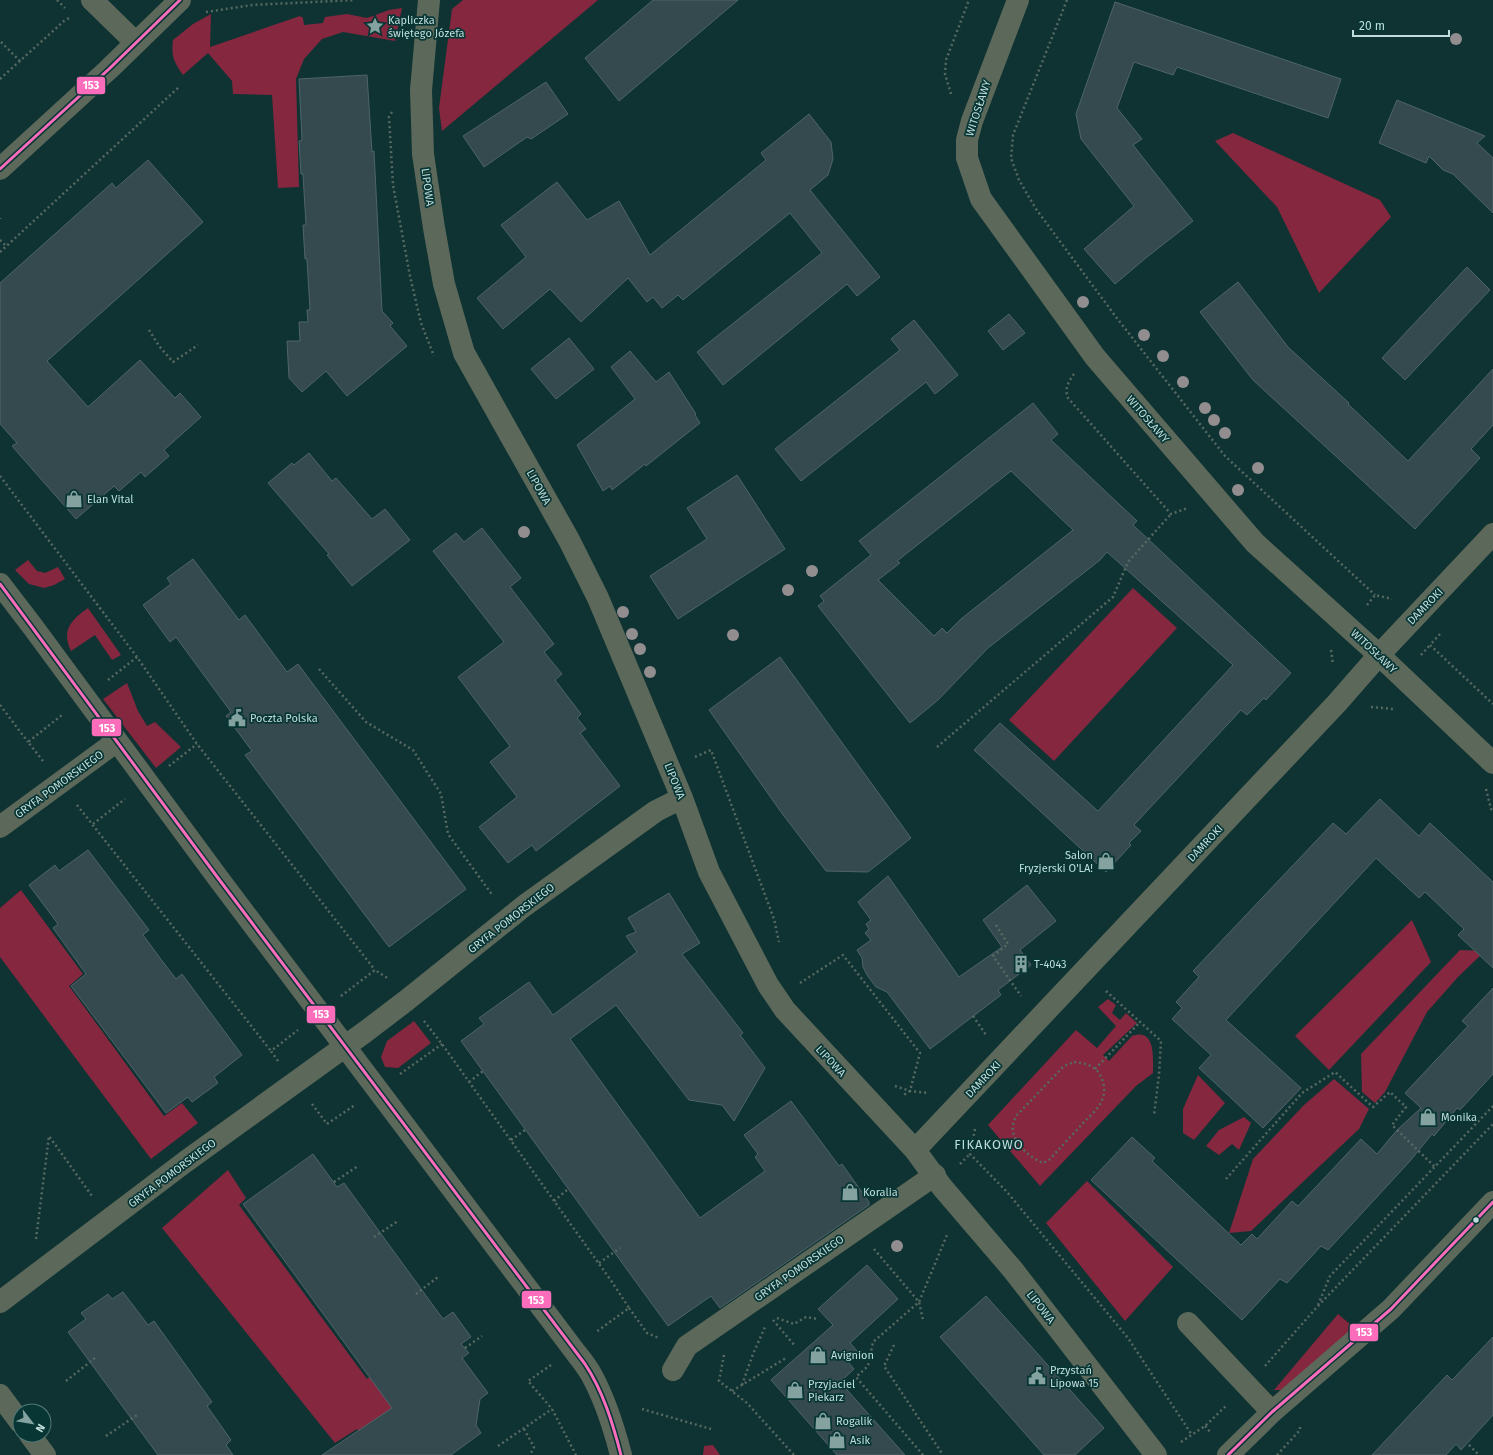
<svg xmlns="http://www.w3.org/2000/svg" width="1493" height="1455" font-family="'Fira Sans',sans-serif">
	<style>
		.green { fill: #84273f }
		.building { fill: #354a4f; stroke: #4e646a; fill-rule: evenodd }
		.lines { fill: none; stroke-linecap: round; stroke-linejoin: round }
		.path { stroke: #566962; stroke-width: 2.5; stroke-dasharray: 2 3; stroke-linecap: butt }
		.minor { stroke: #5b685a; stroke-width: 22 }
		.bus-1-casing { stroke: #083635; stroke-width: 6 }
		.bus-1 { stroke: #fb6dba; stroke-width: 3 }
		.tree { fill: #928e90 }
		.bus-dot { fill: #c1dddb; stroke: #083635; stroke-width: 1.5 }
		.labels { text-anchor: middle; stroke-width: 3.5; stroke-linejoin: round; paint-order: stroke }
		.poi-label { font-size: 11px; fill: #c1dddb; stroke: #083635; text-anchor: start }
		.street-label { font-size: 11px; fill: #c1dddb; stroke: #083635 }
		.quarter-label { font-size: 13px; letter-spacing: 1px; fill: #c1dddb; stroke: #083635 }
		.line-badge { stroke: #083635; stroke-width: 1.5 }
		.badge-label { font-size: 11px; text-anchor: middle; font-weight: bold; fill: #fff }
	</style>
	<rect width="100%" height="100%" fill="#0f3332"/>
	<path class="green" d="M463,0H598L442,131L439,108L452,9Z
		M402,8L395,41L343,32L322,39L304,59L296,79L299,187L278,188L272,95L233,94L232,81L208,53L183,75C174,62 171,56 173,40L193,24L211,14L210,47L300,16L303,18L304,25L323,23L325,17L347,14L367,18L389,10Z
		M1233,133L1380,200L1391,217L1319,293L1277,207L1215,141Z
		M28,560L37,571L45,573L58,567L65,579L54,585L44,588L29,584L15,570Z
		M1133,588L1177,628L1054,761L1009,720Z
		M88,608L121,655L112,660L95,635L71,651C61,630 71,620 88,608Z
		M127,683L138,711L147,726L155,722L181,747L156,768L103,699Z
		M21,890L83,974L69,986L164,1116L182,1103L198,1123L151,1159L0,957V908Z
		M1412,920L1431,962L1329,1070L1295,1036Z
		M1460,950L1485,951L1458,977L1427,1012L1385,1092L1375,1103L1362,1092L1361,1054Z
		M1108,999L1116,1005L1112,1013L1120,1020L1126,1013L1137,1023L1103,1055L1109,1061L1132,1036C1156,1027 1153,1059 1153,1073L1136,1086L1040,1186L988,1125L1076,1030L1097,1048L1116,1026L1098,1007Z
		M414,1021L431,1043L398,1068L385,1067L381,1057L387,1041Z
		M1198,1075L1225,1103L1194,1140L1183,1133V1109Z
		M1334,1079L1369,1109L1359,1129L1251,1231L1229,1233L1253,1159L1304,1105Z
		M1244,1117L1251,1123L1239,1150L1232,1144L1219,1155L1206,1146L1219,1130Z
		M228,1170L246,1198L239,1205L367,1379L381,1367L417,1399L362,1436L357,1429L335,1443L162,1228Z
		M1087,1181L1173,1267L1125,1321L1046,1223Z
		M1338,1314L1358,1331L1288,1390H1274Z
		M713,1445L720,1455H703L704,1446Z"/>
	<path class="building" d="M653,0H738L619,101L585,58Z
		M1115,2L1341,79L1328,118L1177,67L1173,75L1134,62L1117,108L1142,139L1133,145L1193,221L1147,257L1115,284L1084,249L1134,206L1081,139L1076,114Z
		M367,75L372,152L374,151L382,311L393,323L390,326L407,346L347,396L326,371L302,392L289,378L287,341H300L299,322H308L307,310H310L307,259H305L303,225H306L303,174H301L299,141L302,140L299,79Z
		M546,82L568,114L531,139L527,137L484,167L463,136Z
		M1397,100L1485,136L1477,143L1493,158V213L1453,174L1443,170L1429,156L1426,163L1379,143Z
		M809,114L831,142L833,159L828,175L810,190L880,277L857,296L847,284L723,385L697,352L822,253L790,213L683,300L678,295L662,308L653,297L647,302L628,278L581,322L550,289L503,329L477,298L526,257L501,225L557,182L587,220L619,201L650,255L766,160L761,153Z
		M148,160L203,222L47,361L88,407L140,360L175,398L180,393L201,417L164,450L169,456L145,477L141,472L119,491L114,486L76,519L12,446L17,443L0,424V283L112,183L116,188Z
		M1467,267L1490,290L1405,380L1382,358Z
		M1238,282L1288,347L1349,403L1348,404L1408,461L1493,369V425L1471,449L1480,458L1415,529L1253,380L1200,312Z
		M1009,314L1025,333L1003,350L988,331Z
		M914,320L958,375L935,394L926,382L801,481L775,449L900,350L891,339Z
		M569,338L594,369L556,399L531,369Z
		M630,351L656,382L669,372L696,414L695,415L700,423L646,466L645,464L612,490L610,486L603,491L577,445L635,399L611,367Z
		M1033,403L1058,434L1051,440L1137,521L1133,525L1291,673L1266,700L1264,698L1247,715L1241,710L1134,825L1141,831L1129,843L1131,845L1106,872L974,750L1000,723L1098,811L1233,665L1107,552L1100,560L988,648L938,700L910,723L818,606L824,601L820,596L871,555L859,541ZM1011,471L1073,530L961,619L947,633L942,628L934,636L878,580L900,563L897,561Z
		M309,453L332,481L336,478L372,519L385,509L410,540L352,586L327,555L329,554L268,483L292,463L294,465Z
		M737,475L785,549L678,619L650,576L707,539L687,508Z
		M482,528L521,578L510,587L554,644L544,652L562,674L555,680L581,714L577,718L586,729L580,733L620,786L536,851L532,845L508,863L479,827L517,797L490,762L510,746L458,677L504,642L433,551L456,533L464,542Z
		M193,559L239,620L245,615L287,672L298,664L466,889L389,947L245,755L252,751L226,716L231,712L176,637L170,642L143,605L171,584L167,578Z
		M780,657L911,838L868,872L826,871L781,812L709,710Z
		M1380,799L1419,836L1430,823L1493,882V968L1458,935L1464,929L1425,892L1419,898L1376,858L1226,1020L1301,1088L1263,1128L1199,1068L1211,1055L1172,1019L1182,1008L1176,1002L1199,977L1193,971L1333,823L1346,834Z
		M88,850L149,930L143,935L160,958L176,979L182,974L242,1055L214,1077L218,1083L192,1102L188,1097L166,1113L71,986L86,974L53,928L58,924L29,885L55,865L59,871Z
		M888,876L959,977L1002,947L983,920L1027,885L1056,921L1020,950L1031,965L998,990L1001,995L930,1049L887,992L876,987L867,975L863,967L862,958L857,950L871,940L865,933L869,929L866,924L871,920L858,902Z
		M669,893L700,943L682,954L743,1033L740,1035L765,1068L734,1121L722,1105L689,1100L616,1005L570,1039L700,1218L765,1171L755,1157L758,1154L744,1135L791,1101L839,1166L842,1164L869,1202V1205L720,1308L711,1296L668,1326L461,1041L484,1024L479,1018L529,982L553,1015L637,952L626,936L636,932L628,918Z
		M1493,988V1074L1460,1110L1457,1108L1434,1136L1432,1134L1410,1161L1328,1250L1321,1246L1287,1283L1280,1279L1242,1320L1091,1180L1132,1137L1155,1158L1152,1161L1241,1245L1252,1234L1257,1239L1292,1201L1298,1206L1361,1139L1377,1154L1397,1130L1421,1108L1405,1093L1468,1026L1462,1021Z
		M313,1154L337,1187L344,1183L443,1319L453,1312L471,1337L461,1344L469,1353L462,1358L488,1393L480,1399L476,1425L481,1433L451,1455H322L392,1408L243,1204Z
		M867,1265L898,1299L850,1343L859,1353L849,1363L854,1369L840,1382L905,1455H837L771,1380L833,1325L818,1309Z
		M123,1292L148,1325L154,1321L212,1402L207,1406L231,1440L226,1445L233,1455H158L68,1332L86,1319L81,1313L108,1294L112,1299Z
		M986,1296L1104,1428L1075,1455H1044L940,1337Z
		M1493,1337V1415L1461,1450L1456,1444L1446,1455H1372L1447,1375L1452,1380Z"/>
	<g class="lines">
		<path class="path" d="M57,0L65,8
			M1067,0L1013,135L1011,158L1019,180L1036,209L1116,317L1225,456L1375,595
			M206,12L252,5L355,0
			M1,42L20,61
			M0,79L64,21L71,17
			M951,94L945,74L946,60L969,0
			M392,112L389,117L393,185L410,276L421,323L434,356
			M0,218V219
			M0,240L6,246
			M0,252L179,87
			M149,330L159,346L173,362L198,345
			M1074,374C1069,381 1064,389 1068,398L1171,514L1188,508
			M0,476L137,657L197,744L375,970
			M1367,605L1375,595L1392,599
			M1440,634L1430,645L1493,704
			M1331,650L1333,665
			M1421,655L1430,645
			M319,669L366,722L413,750L441,794L448,834L493,896
			M108,680L137,657
			M0,705L28,742
			M1371,707L1394,709
			M937,747L1113,597L1128,562L1171,514
			M695,757L711,750L774,919L779,942
			M43,761L28,742L62,715
			M169,766L197,744
			M1486,789L1491,809L1493,811
			M77,805L271,1051
			M93,824L125,799
			M996,925L1008,944L993,956L1021,996
			M800,983L843,955L920,1053L910,1091L902,1096
			M1106,991L1161,1041L1159,1075L1154,1115
			M341,996L375,970L389,979
			M973,1016L986,1035
			M424,1021L442,1044L612,1282L629,1308L596,1332
			M278,1061L271,1051L298,1030
			M1074,1062C1084,1063 1093,1065 1099,1073C1104,1081 1106,1091 1102,1100C1099,1108 1091,1115 1085,1121C1073,1134 1061,1147 1049,1160L1043,1163C1031,1158 1015,1145 1013,1131C1012,1126 1014,1121 1016,1116L1064,1066Z
			M1095,1069L1140,1022
			M400,1074L442,1044
			M469,1082L483,1071
			M895,1086L910,1091L928,1093
			M312,1104L327,1124L355,1105
			M975,1129L970,1154L1007,1192L1128,1338L1192,1435
			M511,1140L525,1130
			M960,1164L970,1154
			M1226,1179L1302,1093L1335,1072L1373,1107L1390,1092L1406,1107L1392,1125L1435,1167
			M334,1182L358,1166
			M554,1201L568,1189
			M374,1237L398,1221
			M36,1239L49,1136L92,1196
			M874,1249L919,1302L923,1320
			M599,1263L620,1248
			M416,1294L438,1277
			M1318,1305L1330,1276L1493,1106
			M629,1308L647,1333L659,1338
			M777,1318L794,1324L806,1317L818,1319
			M773,1320L795,1346
			M894,1345L884,1366L943,1455
			M465,1348L482,1336
			M724,1355L719,1381L747,1403L794,1455
			M551,1365L528,1381L552,1409L576,1455
			M1265,1366L1317,1307L1493,1124
			M66,1381L95,1358
			M742,1385L753,1354L765,1327
			M732,1391L786,1358
			M642,1409L711,1429
			M1205,1426L1211,1433
			M524,1429L534,1447L530,1455
			M106,1436L137,1415
			M1181,1442L1205,1426L1227,1405
			M1469,1445L1479,1455
			M498,1446L552,1409
			M923,1455L856,1377L868,1366L873,1342L919,1302L947,1235
			M1277,1455L1300,1430V1425"/>
		<path class="minor" d="M92,0L136,43
			M429,0L421,90L423,154L434,228L444,284L464,353L569,540L598,598L682,798L709,872L768,985L785,1010L915,1150L942,1187L1013,1270L1156,1455
			M1018,0L972,121L967,140V158L981,199L1095,357L1255,543L1379,655L1493,763
			M0,169L109,69L180,0
			M0,584L33,627L218,878L573,1349C579,1357 586,1365 591,1374C605,1399 614,1428 621,1455
			M0,827L117,741
			M915,1150L1337,703L1379,655L1493,534
			M0,1302L185,1162L365,1032L407,1000L524,906L656,811L682,798
			M1188,1323L1272,1412
			M673,1370L687,1346L935,1175
			M0,1395L20,1422
			M30,1435L45,1455
			M1228,1455L1272,1412L1391,1309L1493,1202"/>
		<g class="bus-1-casing">
			<path id="bus-1" d="M0,169L109,69L180,0
				M0,584L218,878L585,1364C603,1391 613,1424 621,1455
				M1228,1455L1272,1412L1391,1309L1493,1202"/>
		</g>
		<use href="#bus-1" class="bus-1"/>
	</g>
	<g class="tree">
		<circle cx="1456" cy="39" r="6"/>
		<circle cx="1083" cy="302" r="6"/>
		<circle cx="1144" cy="335" r="6"/>
		<circle cx="1163" cy="356" r="6"/>
		<circle cx="1183" cy="382" r="6"/>
		<circle cx="1205" cy="408" r="6"/>
		<circle cx="1214" cy="420" r="6"/>
		<circle cx="1225" cy="433" r="6"/>
		<circle cx="1258" cy="468" r="6"/>
		<circle cx="1238" cy="490" r="6"/>
		<circle cx="524" cy="532" r="6"/>
		<circle cx="812" cy="571" r="6"/>
		<circle cx="788" cy="590" r="6"/>
		<circle cx="623" cy="612" r="6"/>
		<circle cx="632" cy="634" r="6"/>
		<circle cx="733" cy="635" r="6"/>
		<circle cx="640" cy="649" r="6"/>
		<circle cx="650" cy="672" r="6"/>
		<circle cx="897" cy="1246" r="6"/>
	</g>
	<defs>
		<g id="sight-bare" transform="scale(1.38)"><path d="M0-6L1.8-2.2L6-1.7L2.9 1.2L3.7 5.4L0 3.3L-3.7 5.4L-2.9 1.2L-6-1.7L-1.8-2.2Z" fill="#83a2a0" stroke="#083635" stroke-width="2.5" paint-order="stroke"/></g>
		<g id="shop-bare" transform="scale(1.38)"><path d="M-5-2.5h2.3a2.7 3.5 0 0 1 5.4 0H5L5.5 6h-11ZM-1.5-2.5h3a1.5 2.3 0 0 0-3 0Z" fill="#83a2a0" stroke="#083635" stroke-width="2.5" paint-order="stroke"/></g>
		<g id="civic-bare" transform="scale(1.38)"><path d="M-.6-6.5H3V-4.5H.6V-3L4-1V1h2V6H-6V1h2V-1L-.6-3ZM-1.2 2.5V6h2.4V2.5Z" fill="#83a2a0" stroke="#083635" stroke-width="2.5" paint-order="stroke"/></g>
		<g id="building-bare" transform="scale(1.38)"><path d="M-4-6H4V6H1V3H-1V6H-4ZM-2.5-4.3h1.7v1.8h-1.7ZM.8-4.3h1.7v1.8H.8ZM-2.5-1h1.7V.8h-1.7ZM.8-1h1.7V.8H.8Z" fill="#83a2a0" stroke="#083635" stroke-width="2.5" paint-order="stroke"/></g>
	</defs>
	<g fill-rule="evenodd">
		<use href="#sight-bare" x="375" y="26"/>
		<use href="#shop-bare" x="74" y="499"/>
		<use href="#civic-bare" x="237" y="718"/>
		<use href="#shop-bare" x="1106" y="861"/>
		<use href="#building-bare" x="1021" y="964"/>
		<use href="#shop-bare" x="1428" y="1117"/>
		<use href="#shop-bare" x="850" y="1192"/>
		<use href="#shop-bare" x="818" y="1355"/>
		<use href="#civic-bare" x="1037" y="1376"/>
		<use href="#shop-bare" x="795" y="1390"/>
		<use href="#shop-bare" x="823" y="1421"/>
		<use href="#shop-bare" x="837" y="1440"/>
	</g>
	<circle class="bus-dot" cx="1476" cy="1220" r="3.5"/>
	<g class="labels">
		<g class="poi-label">
			<text x="388" y="24">Kapliczka<tspan x="388" dy="13">świętego Józefa</tspan></text>
			<text x="87" y="503">Elan Vital</text>
			<text x="250" y="722">Poczta Polska</text>
			<text x="1093" y="859" text-anchor="end">Salon<tspan x="1093" dy="13">Fryzjerski O'LA!</tspan></text>
			<text x="1034" y="968">T-4043</text>
			<text x="1441" y="1121">Monika</text>
			<text x="863" y="1196">Koralia</text>
			<text x="831" y="1359">Avignion</text>
			<text x="1050" y="1374">Przystań<tspan x="1050" dy="13">Lipowa 15</tspan></text>
			<text x="808" y="1388">Przyjaciel<tspan x="808" dy="13">Piekarz</tspan></text>
			<text x="836" y="1425">Rogalik</text>
			<text x="850" y="1444">Asik</text>
		</g>
		<g class="street-label">
			<text transform="translate(978 108) rotate(-72)" y="4">WITOSŁAWY</text>
			<text transform="translate(428 187) rotate(82)" y="4">LIPOWA</text>
			<text transform="translate(1148 419) rotate(49)" y="4">WITOSŁAWY</text>
			<text transform="translate(539 487) rotate(61)" y="4">LIPOWA</text>
			<text transform="translate(1425 606) rotate(-46)" y="4">DAMROKI</text>
			<text transform="translate(1374 651) rotate(43)" y="4">WITOSŁAWY</text>
			<text transform="translate(675 781) rotate(68)" y="4">LIPOWA</text>
			<text transform="translate(59 784) rotate(-36)" y="4">GRYFA POMORSKIEGO</text>
			<text transform="translate(1205 843) rotate(-47)" y="4">DAMROKI</text>
			<text transform="translate(511 918) rotate(-38)" y="4">GRYFA POMORSKIEGO</text>
			<text transform="translate(831 1061) rotate(47)" y="4">LIPOWA</text>
			<text transform="translate(983 1079) rotate(-47)" y="4">DAMROKI</text>
			<text transform="translate(172 1173) rotate(-37)" y="4">GRYFA POMORSKIEGO</text>
			<text transform="translate(799 1268) rotate(-35)" y="4">GRYFA POMORSKIEGO</text>
			<text transform="translate(1041 1307) rotate(52)" y="4">LIPOWA</text>
		</g>
		<g class="quarter-label">
			<text x="989" y="1149">FIKAKOWO</text>
		</g>
	</g>
	<g class="line-badge">
		<rect x="76" y="76" width="30" height="19" rx="4" fill="#fb6dba"/>
		<rect x="91" y="718" width="31" height="19" rx="4" fill="#fb6dba"/>
		<rect x="306" y="1005" width="30" height="19" rx="4" fill="#fb6dba"/>
		<rect x="521" y="1290" width="31" height="19" rx="4" fill="#fb6dba"/>
		<rect x="1349" y="1323" width="30" height="19" rx="4" fill="#fb6dba"/>
	</g>
	<g class="badge-label">
		<text x="91" y="89">153</text>
		<text x="107" y="732">153</text>
		<text x="321" y="1018">153</text>
		<text x="536" y="1304">153</text>
		<text x="1364" y="1336">153</text>
	</g>
	<g transform="translate(32 1423) rotate(121)"><circle r="19" fill="#083635" stroke="#527977"/>
	<path d="M0-3L7 15L0 10L-7 15Z" fill="#83a2a0"/>
	<text y="-6" font-size="11" font-weight="bold" text-anchor="middle" fill="#c1dddb">N</text>
	</g>
	<path d="M1353 30v6h96v-6" fill="none" stroke="#c1dddb" stroke-width="2"/>
	<text x="1359" y="30" font-size="12" fill="#c1dddb" stroke="#083635" stroke-width="3" paint-order="stroke">20 m</text>
</svg>
